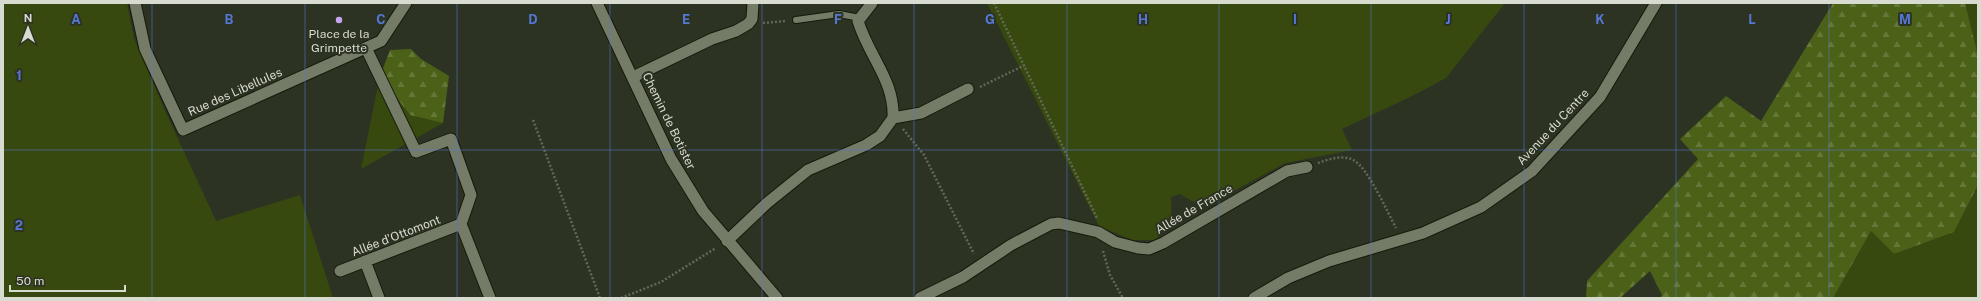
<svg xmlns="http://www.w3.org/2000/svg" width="1981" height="301" font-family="'Public Sans',sans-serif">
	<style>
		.green { fill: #38490f }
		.forest { fill: url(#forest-firs) }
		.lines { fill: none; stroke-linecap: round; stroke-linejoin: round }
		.service-casing { stroke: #151a0a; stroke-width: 8 }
		.minor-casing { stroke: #151a0a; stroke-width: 13 }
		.tertiary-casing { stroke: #151a0a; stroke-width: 13 }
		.path { stroke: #626859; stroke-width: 2.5; stroke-dasharray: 2 2; stroke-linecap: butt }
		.service { stroke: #747b67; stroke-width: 6 }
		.minor { stroke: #747b67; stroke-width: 11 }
		.tertiary { stroke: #747b67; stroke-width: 11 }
		.grid { fill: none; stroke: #5578d6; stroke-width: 1; stroke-opacity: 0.55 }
		.poi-dot { fill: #c6a6f0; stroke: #2d3322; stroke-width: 1.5 }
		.labels { text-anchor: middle; stroke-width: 4; stroke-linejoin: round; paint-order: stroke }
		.poi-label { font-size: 12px; fill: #d7dbd0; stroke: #2d3322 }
		.street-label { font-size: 12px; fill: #d7dbd0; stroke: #2d3322 }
		.grid-label { font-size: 13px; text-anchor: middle; font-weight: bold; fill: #5578d6; stroke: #2d3322; stroke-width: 4; stroke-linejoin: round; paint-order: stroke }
	</style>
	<defs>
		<pattern id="forest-firs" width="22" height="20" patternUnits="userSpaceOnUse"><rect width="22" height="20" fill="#4c6118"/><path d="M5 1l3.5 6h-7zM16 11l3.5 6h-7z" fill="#657739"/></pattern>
	</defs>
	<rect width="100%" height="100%" fill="#2d3322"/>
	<path class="green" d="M3,3H127L134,39L167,115L216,221L300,195L333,298H3Z
		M987,3H1505L1446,78L1412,96L1342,129L1352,150L1285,163L1210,204L1194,202L1180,194L1171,197C1172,221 1173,222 1155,240H1132L1099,226Z
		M1965,3H1978V56L1977,54Z
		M380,76L410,115L443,123L361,169Z
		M1978,185V298H1833L1871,231L1894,254L1954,232Z"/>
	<path class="forest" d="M1833,3H1965L1978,56V185L1954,232L1894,254L1871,231L1833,298H1660L1662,295L1650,271L1620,298H1586L1587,281L1698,159L1680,139L1726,96L1761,121Z
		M411,49L421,59L449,76L443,123L410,115L380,76L390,50Z"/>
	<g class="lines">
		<g class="service-casing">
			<path id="service" d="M796,20L839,14L860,18"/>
		</g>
		<g class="minor-casing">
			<path id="minor" d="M135,3L145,49L183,130L381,41L406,3
				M597,3L671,159L703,211L777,298
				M366,48L416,152L451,139L471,195L461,224L490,298
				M633,77L712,39L736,31L748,24L752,19L753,3
				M893,118L921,113L968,89
				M727,241L767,203L808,170L866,145L880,136L893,118C895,81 868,55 858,21L872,3
				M365,261L379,298
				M340,271L461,224
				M920,298L963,277L1011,245L1051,224L1059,223L1098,232L1115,242L1138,248L1149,249L1163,243L1287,171L1307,167"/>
		</g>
		<g class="tertiary-casing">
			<path id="tertiary" d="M1254,298L1288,278L1329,261L1423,233L1481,207L1532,171L1600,97L1656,3"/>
		</g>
		<path class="path" d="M994,3L1097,218
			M763,23L786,21
			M980,87L1025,65
			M533,120L600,298
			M903,129L924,155L974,254
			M1318,163C1329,159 1345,154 1355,161C1368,169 1388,213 1396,228
			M1103,251L1110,275L1123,298
			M621,298L661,282L716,248"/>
		<use href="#service" class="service"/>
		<use href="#minor" class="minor"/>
		<use href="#tertiary" class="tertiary"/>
	</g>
	<path class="grid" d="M152,3V298M305,3V298M457,3V298M610,3V298M762,3V298M914,3V298M1067,3V298M1219,3V298M1371,3V298M1524,3V298M1676,3V298M1829,3V298M3,150H1978"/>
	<circle class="poi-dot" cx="339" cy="20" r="4"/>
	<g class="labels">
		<g class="poi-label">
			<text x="339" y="38">Place de la<tspan x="339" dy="14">Grimpette</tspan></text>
		</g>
		<g class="street-label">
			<text transform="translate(235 92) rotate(-24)" y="4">Rue des Libellules</text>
			<text transform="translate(669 121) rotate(64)" y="4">Chemin de Botister</text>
			<text transform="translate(1553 127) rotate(-47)" y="4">Avenue du Centre</text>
			<text transform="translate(1194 209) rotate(-30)" y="4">Allée de France</text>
			<text transform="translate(396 236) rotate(-21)" y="4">Allée d'Ottomont</text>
		</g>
	</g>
	<g class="grid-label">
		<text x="76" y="24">A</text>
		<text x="229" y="24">B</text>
		<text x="381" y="24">C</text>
		<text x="533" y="24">D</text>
		<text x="686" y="24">E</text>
		<text x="838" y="24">F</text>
		<text x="990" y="24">G</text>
		<text x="1143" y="24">H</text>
		<text x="1295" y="24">I</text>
		<text x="1448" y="24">J</text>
		<text x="1600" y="24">K</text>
		<text x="1752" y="24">L</text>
		<text x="1905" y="24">M</text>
		<text x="19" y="80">1</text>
		<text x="19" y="230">2</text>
	</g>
	<rect width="1981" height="301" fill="none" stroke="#d7dbd0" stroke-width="8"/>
	<g transform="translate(28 28)" stroke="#2d3322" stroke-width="3" paint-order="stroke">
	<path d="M0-3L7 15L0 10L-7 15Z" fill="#d7dbd0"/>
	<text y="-6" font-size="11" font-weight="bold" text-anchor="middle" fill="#d7dbd0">N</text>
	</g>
	<path d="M10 285v6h115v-6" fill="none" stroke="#d7dbd0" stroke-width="2"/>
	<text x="16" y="285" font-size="12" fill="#d7dbd0" stroke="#2d3322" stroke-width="3" paint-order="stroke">50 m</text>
</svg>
